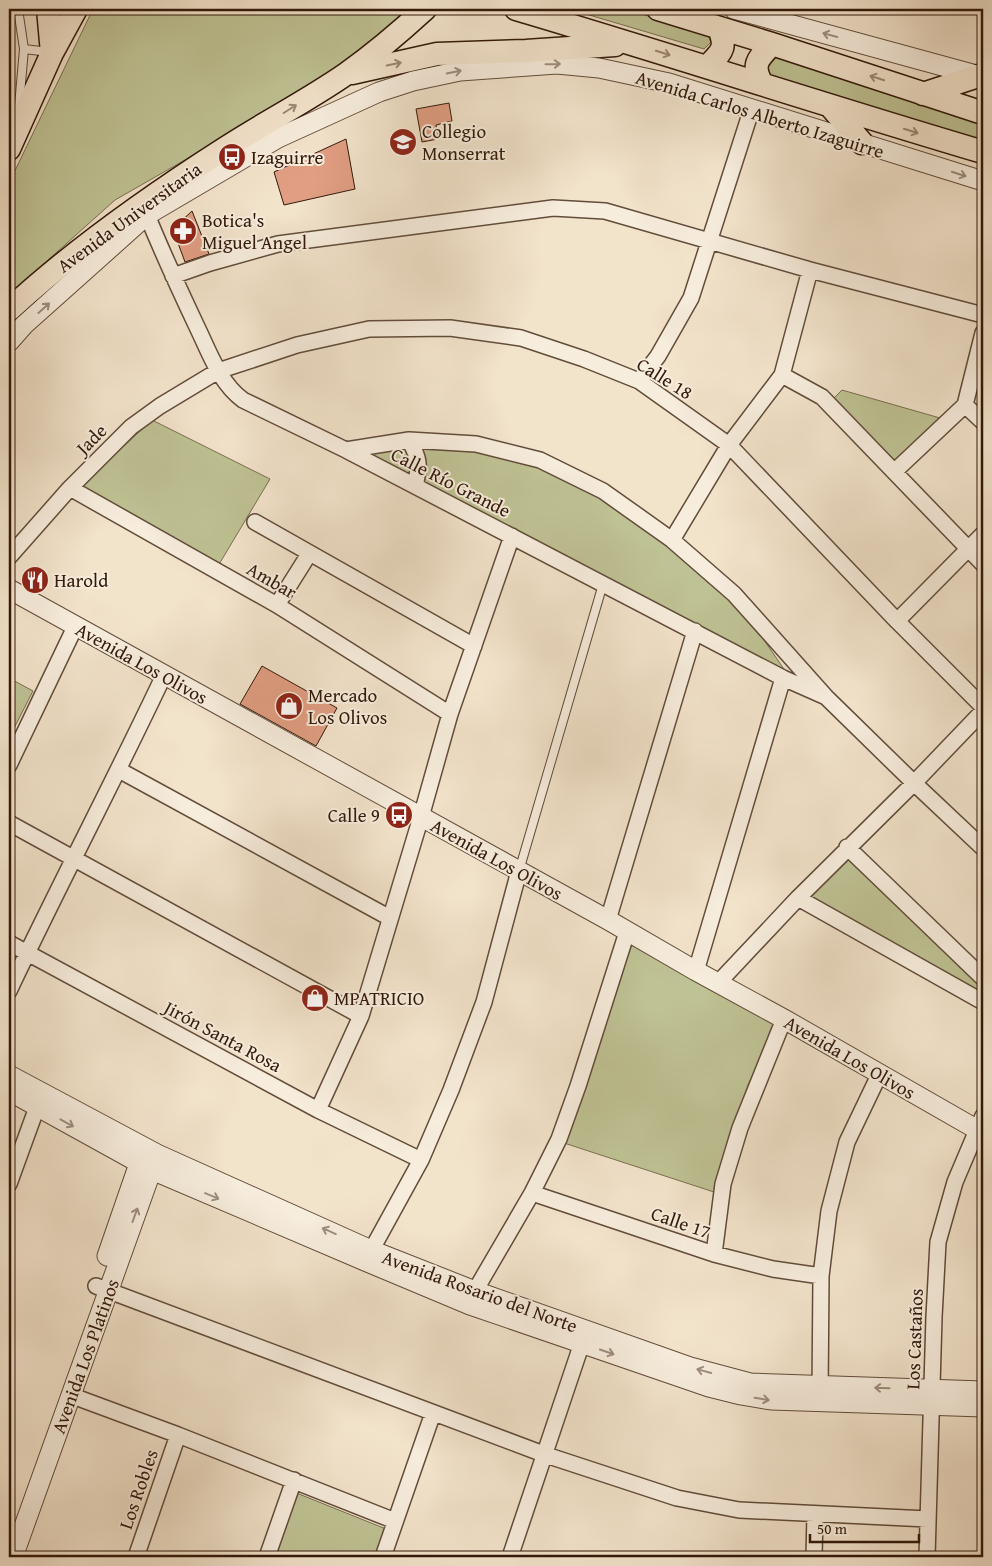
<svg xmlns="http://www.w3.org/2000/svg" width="992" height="1566" font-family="'Gentium Book Plus',serif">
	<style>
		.green { fill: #bfc294; stroke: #786e4f }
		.building { fill: #e19e83; stroke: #32190a }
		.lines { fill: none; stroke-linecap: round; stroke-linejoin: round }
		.service-casing { stroke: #624c3a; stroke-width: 10 }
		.minor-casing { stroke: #624c3a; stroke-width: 18 }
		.tertiary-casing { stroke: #624c3a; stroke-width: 21 }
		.primary-casing { stroke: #32190a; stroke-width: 25 }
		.service { stroke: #f7eddd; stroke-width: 8 }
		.minor { stroke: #f7eddd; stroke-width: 15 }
		.tertiary { stroke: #f7eddd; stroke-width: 19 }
		.primary { stroke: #f2e3cb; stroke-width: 22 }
		.oneway { stroke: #9e8e7e }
		.oneway2 { stroke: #9c8874 }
		.labels { text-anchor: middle; stroke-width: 4; stroke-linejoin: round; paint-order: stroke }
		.street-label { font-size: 19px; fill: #32190a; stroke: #f7eddd }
		.poi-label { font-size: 19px; fill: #32190a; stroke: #f7eddd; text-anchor: start }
	</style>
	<rect width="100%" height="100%" fill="#f2e3cb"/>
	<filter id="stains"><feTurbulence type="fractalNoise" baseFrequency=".004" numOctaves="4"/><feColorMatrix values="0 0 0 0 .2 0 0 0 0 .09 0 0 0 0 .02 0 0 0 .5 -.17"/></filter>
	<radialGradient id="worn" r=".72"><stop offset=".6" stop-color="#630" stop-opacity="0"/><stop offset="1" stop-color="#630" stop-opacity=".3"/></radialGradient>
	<path class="green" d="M93,9H412L352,62L267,113L115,200L9,295V183Z
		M569,9H624L707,33L711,42L704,49Z
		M775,56L983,122V141L771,75L768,71V63Z
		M842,390L940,418L894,464L833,399Z
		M152,420L270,479L218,566L80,487Z
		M416,446L477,449L544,469L599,497L668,546L729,597L753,624L788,675L363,454Z
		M9,678L33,691L9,738Z
		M848,855L983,984V997L805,898Z
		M634,945L773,1020L775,1027L748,1085L729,1140L717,1193L564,1143L623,952Z
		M294,1492L386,1529L376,1557H273Z"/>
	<path class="building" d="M449,103L452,121L436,125L438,139L422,142L416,109Z
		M346,139L355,189L284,205L274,172Z
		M192,211L209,254L185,262L175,235L176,226Z
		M262,666L337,708L316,746L240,704Z"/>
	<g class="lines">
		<g class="service-casing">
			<path id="service" d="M18,9L24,49L19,106
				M24,49L49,52
				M519,871L603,584"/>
		</g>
		<g class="minor-casing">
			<path id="minor" d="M147,215C163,254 180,291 198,329C210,354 220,383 243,400L346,450L783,678L826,697
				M173,276L210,263L278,244L553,208L605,211L810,270L983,315
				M782,375L822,397L983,564
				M639,381L658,356L691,298L752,108
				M965,405L983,422
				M409,440C420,459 420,465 415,486
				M346,450L409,440L476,444L540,460L603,491L672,540L734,594L826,697L914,783L983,848
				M895,471L965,405L983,333
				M70,488L277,605L450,714
				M255,522L474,646
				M672,540L729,445L782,375L810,270
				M9,557L70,488L131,427L160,406L218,371L297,345L369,329L450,328L521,338L584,359L639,381L729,445L897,621L983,707
				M277,605L309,554
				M897,621L983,534
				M9,765L75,627
				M119,770L390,918
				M9,823L361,1016
				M847,847L983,978
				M798,898L983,1002
				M608,920L695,631
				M9,943L318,1110L421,1160
				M696,971L783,678
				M719,982L798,898L914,783L983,711
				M9,991C59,885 114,781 164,675
				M318,1110L361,1016L421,817L450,714L512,536
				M9,1184L41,1096
				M532,1193L714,1254L773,1269L821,1276
				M714,1254L723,1184L740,1128L784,1019
				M366,1260L421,1160L451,1090L484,1002L519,871
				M96,1286L546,1455L677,1498L739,1510L928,1519
				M471,1301L475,1291L532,1193L559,1139L578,1086L627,932
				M70,1395L178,1435L395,1521
				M820,1395L821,1276L829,1211L847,1142L880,1073
				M136,1557L178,1435
				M267,1557L294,1480
				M383,1557L433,1413
				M510,1557L585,1334
				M814,1557L815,1514
				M927,1557L934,1317L938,1242L955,1182L983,1116"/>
		</g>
		<g class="tertiary-casing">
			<path id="tertiary" d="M734,9L983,77
				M9,342L24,325L147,215L278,138L379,92L413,81L460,71L557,64L599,68L669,83L983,181
				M9,589L608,920L696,971L784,1019L983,1133
				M9,1075L157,1154L371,1250L475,1291L690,1367L750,1383L983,1391
				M9,1091L152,1170L365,1261L470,1305L709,1387L741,1395L771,1400L983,1407
				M107,1256L143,1152
				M13,1557L156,1158"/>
		</g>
		<g class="primary-casing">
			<path id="primary" d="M48,9L52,53
				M516,9C672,55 827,106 983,152
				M658,9L772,44L983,113
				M708,66C722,51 727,49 719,28
				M352,73L437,54L526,51L615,45
				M762,84C751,64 758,59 772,44
				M923,94L978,76
				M831,107L862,143
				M9,149L52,53L76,9
				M9,310C75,249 149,197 224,149C264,123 307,101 346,74C374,54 400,32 425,9"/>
		</g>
		<use href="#service" class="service"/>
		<use href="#minor" class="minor"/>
		<use href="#tertiary" class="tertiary"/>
		<use href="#primary" class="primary"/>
	</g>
	<defs><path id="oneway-shaft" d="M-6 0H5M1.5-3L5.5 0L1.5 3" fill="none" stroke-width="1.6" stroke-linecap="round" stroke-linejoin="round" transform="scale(1.25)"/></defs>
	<g class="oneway">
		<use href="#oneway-shaft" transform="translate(830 35) rotate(-165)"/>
		<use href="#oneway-shaft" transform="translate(553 64) rotate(-1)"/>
		<use href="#oneway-shaft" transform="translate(454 72) rotate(-11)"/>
		<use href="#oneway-shaft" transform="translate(959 174) rotate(18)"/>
		<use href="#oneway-shaft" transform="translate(44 308) rotate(-42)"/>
		<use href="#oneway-shaft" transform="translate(67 1123) rotate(29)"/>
		<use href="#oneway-shaft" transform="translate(212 1196) rotate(23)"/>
		<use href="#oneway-shaft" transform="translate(135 1215) rotate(-70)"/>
		<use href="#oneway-shaft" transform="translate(329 1231) rotate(-156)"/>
		<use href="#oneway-shaft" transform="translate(607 1352) rotate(19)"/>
		<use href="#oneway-shaft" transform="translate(704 1371) rotate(-165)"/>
		<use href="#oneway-shaft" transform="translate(882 1388) rotate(-178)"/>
		<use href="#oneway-shaft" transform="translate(762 1399) rotate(9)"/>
	</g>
	<g class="oneway2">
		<use href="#oneway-shaft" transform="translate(663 53) rotate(17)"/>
		<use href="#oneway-shaft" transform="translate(394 64) rotate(-12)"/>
		<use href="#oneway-shaft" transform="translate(877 78) rotate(-162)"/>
		<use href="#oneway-shaft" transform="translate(290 109) rotate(-32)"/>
		<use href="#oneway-shaft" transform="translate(911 131) rotate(17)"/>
	</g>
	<defs>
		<g id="university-disc" transform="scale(1.4375)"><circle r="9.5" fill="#8f2418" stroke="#f7eddd"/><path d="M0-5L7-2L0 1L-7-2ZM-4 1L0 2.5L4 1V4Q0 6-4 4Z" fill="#fff"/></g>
		<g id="bus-disc" transform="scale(1.4375)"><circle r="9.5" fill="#8f2418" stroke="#f7eddd"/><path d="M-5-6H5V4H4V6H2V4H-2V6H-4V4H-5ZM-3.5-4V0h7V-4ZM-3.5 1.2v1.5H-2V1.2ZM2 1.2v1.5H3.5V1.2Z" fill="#fff"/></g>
		<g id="pharmacy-disc" transform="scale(1.4375)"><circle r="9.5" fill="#8f2418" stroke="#f7eddd"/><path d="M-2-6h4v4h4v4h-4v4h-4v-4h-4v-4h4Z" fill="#fff"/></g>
		<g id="restaurant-disc" transform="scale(1.4375)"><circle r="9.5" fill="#8f2418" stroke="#f7eddd"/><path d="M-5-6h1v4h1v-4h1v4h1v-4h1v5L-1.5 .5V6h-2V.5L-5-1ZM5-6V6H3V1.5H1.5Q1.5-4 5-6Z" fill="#fff"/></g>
		<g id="shop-disc" transform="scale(1.4375)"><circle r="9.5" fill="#8f2418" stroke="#f7eddd"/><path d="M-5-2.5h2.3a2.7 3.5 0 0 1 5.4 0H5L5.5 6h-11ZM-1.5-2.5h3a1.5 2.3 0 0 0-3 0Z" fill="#fff"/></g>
	</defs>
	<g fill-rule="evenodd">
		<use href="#university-disc" x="403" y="142"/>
		<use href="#bus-disc" x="232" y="157"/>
		<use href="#pharmacy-disc" x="183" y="231"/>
		<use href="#restaurant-disc" x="35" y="580"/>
		<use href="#shop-disc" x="289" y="706"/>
		<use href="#bus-disc" x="399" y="815"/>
		<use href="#shop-disc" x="315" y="998"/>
	</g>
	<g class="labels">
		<g class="street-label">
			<text transform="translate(760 114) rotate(17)" y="7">Avenida Carlos Alberto Izaguirre</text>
			<text transform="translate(129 217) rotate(-36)" y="7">Avenida Universitaria</text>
			<text transform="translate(665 378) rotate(32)" y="7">Calle 18</text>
			<text transform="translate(91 439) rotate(-45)" y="7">Jade</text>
			<text transform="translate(451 482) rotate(27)" y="7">Calle Río Grande</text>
			<text transform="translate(272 580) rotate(30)" y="7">Ambar</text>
			<text transform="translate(142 663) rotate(29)" y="7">Avenida Los Olivos</text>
			<text transform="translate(497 859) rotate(29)" y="7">Avenida Los Olivos</text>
			<text transform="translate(223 1036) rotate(28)" y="7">Jirón Santa Rosa</text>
			<text transform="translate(850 1057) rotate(30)" y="7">Avenida Los Olivos</text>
			<text transform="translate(681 1222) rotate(19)" y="7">Calle 17</text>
			<text transform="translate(480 1291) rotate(20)" y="7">Avenida Rosario del Norte</text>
			<text transform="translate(914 1339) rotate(-88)" y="7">Los Castaños</text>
			<text transform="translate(85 1356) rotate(-70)" y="7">Avenida Los Platinos</text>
			<text transform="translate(138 1489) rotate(-71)" y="7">Los Robles</text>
		</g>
		<g class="poi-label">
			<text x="422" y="138">Collegio<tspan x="422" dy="22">Monserrat</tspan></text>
			<text x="251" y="164">Izaguirre</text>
			<text x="202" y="227">Botica's<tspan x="202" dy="22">Miguel Angel</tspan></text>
			<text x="54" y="587">Harold</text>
			<text x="308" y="702">Mercado<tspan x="308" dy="22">Los Olivos</tspan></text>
			<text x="380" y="822" text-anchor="end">Calle 9</text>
			<text x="334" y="1005">MPATRICIO</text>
		</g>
	</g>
	<rect width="992" height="1566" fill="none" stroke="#f2e3cb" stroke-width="30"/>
	<rect x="10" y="10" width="972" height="1546" fill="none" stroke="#32190a" stroke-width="2.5"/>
	<rect x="15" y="15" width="962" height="1536" fill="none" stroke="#32190a"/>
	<path d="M810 1534v8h109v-8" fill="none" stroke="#32190a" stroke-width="2.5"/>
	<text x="817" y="1534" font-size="15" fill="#32190a" stroke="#f7eddd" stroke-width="4" paint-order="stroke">50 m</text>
	<rect width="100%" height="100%" filter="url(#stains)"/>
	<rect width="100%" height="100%" fill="url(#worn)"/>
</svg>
